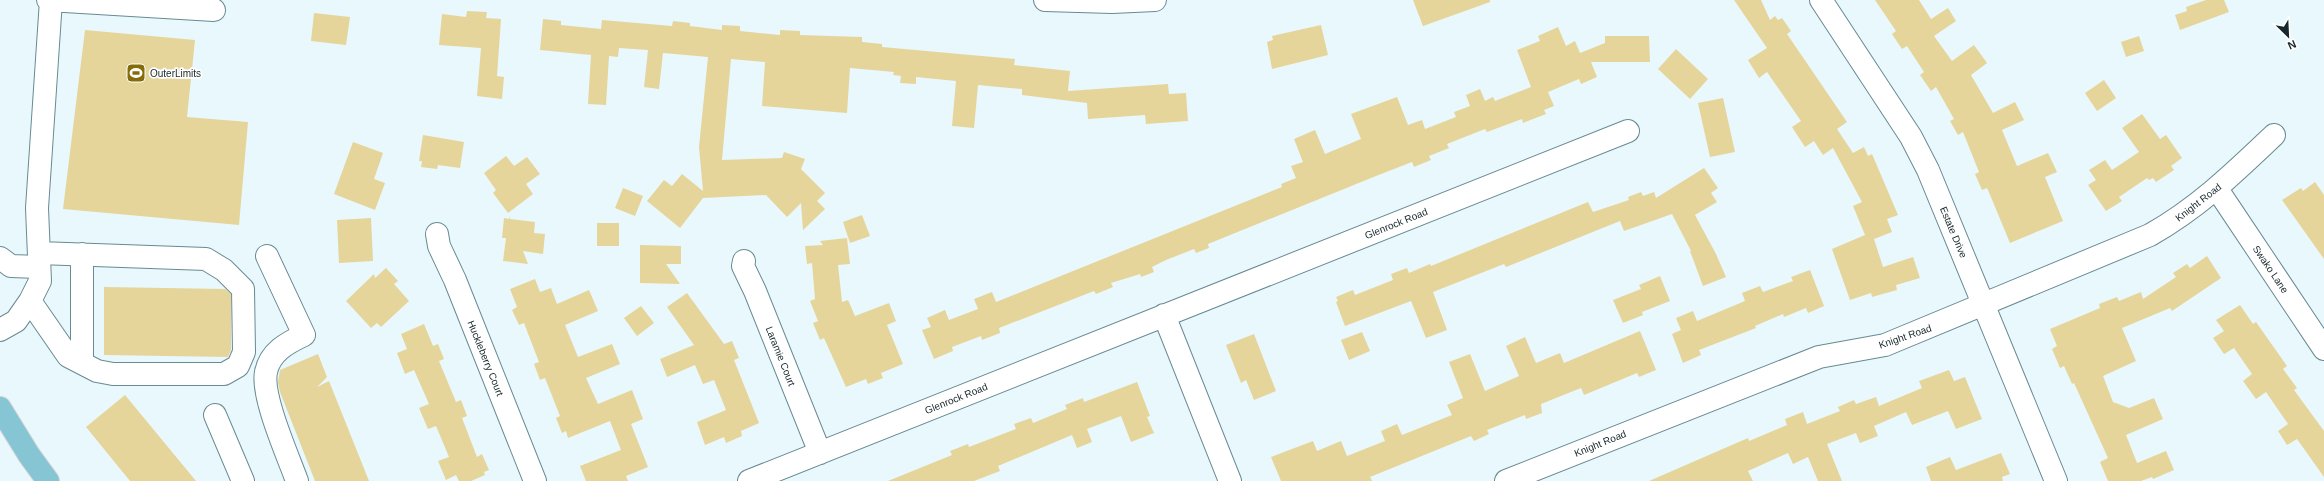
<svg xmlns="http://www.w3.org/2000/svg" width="2324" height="481" font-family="Arial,sans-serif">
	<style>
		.building { fill: #e5d59a }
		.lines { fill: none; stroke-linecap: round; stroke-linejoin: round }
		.minor-casing { stroke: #678a93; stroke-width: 24 }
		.major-casing { stroke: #d1d4d5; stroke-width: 24 }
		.minor { stroke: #fff; stroke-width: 22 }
		.major { stroke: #85c5d4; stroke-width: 22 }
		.labels { text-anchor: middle; stroke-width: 3.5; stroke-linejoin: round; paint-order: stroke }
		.poi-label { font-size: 10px; fill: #18272b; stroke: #fff; text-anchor: start }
		.street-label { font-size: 10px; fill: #18272b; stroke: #fff }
	</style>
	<rect width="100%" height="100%" fill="#e9f8fc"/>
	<path class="building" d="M1413,0H1490V2L1423,26Z
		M1734,0H1761L1770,20L1775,16L1778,20L1782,18L1791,31L1787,34L1847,122L1837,129L1853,153L1864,147L1868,156L1872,154L1898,215L1887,219L1892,232L1874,239L1883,267L1913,257L1920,278L1896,285L1897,290L1872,297L1871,293L1850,300L1832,249L1865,235L1853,206L1862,202L1833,148L1823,155L1814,141L1805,147L1792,127L1801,121L1767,72L1759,78L1748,60L1767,48Z
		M1875,0H1919L1931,19L1948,8L1956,21L1934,36L1952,61L1974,45L1987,63L1971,75L1993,113L2015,102L2024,120L2002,130L2017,166L2048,153L2057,172L2045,177L2063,221L2010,243L1988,190L1987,188L1982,190L1975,174L1979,172L1963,132L1958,135L1950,121L1954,119L1936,87L1931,91L1920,75L1924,72L1907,46L1902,49L1892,34L1896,31Z
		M2206,0H2224L2229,12L2180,30L2175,15L2187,11L2186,7Z
		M467,11L487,12L486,18L501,19L497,76L504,77L502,99L477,96L481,48L439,45L442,14L466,17Z
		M314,13L350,17L346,45L311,41Z
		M543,19L561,21V25L601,29L602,20L672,26L673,21L690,23V26L722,30V25L740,26V31L780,35V30L800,31V35L862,37V42L882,44V47L1015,59L1014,65L1070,71L1068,91L1168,84L1169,94L1186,93L1188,121L1146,124L1145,115L1088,119L1087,103L1022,95V89L978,85L974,128L952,126L956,81L916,77V84L900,83L901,76L893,75L894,72L850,68L847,113L762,106L765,62L731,59L722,160L782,158L784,152L805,159L801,169L825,193L817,201L825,209L803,230L801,203L787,217L766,195L703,198L680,228L647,201L664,180L672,186L682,174L703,191L699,147L708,57L663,53L659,89L644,87L648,50L619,48L618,57L609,56L606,105L588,104L591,55L540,50Z
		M1321,25L1328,55L1272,69L1267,42L1273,40L1272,36Z
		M1558,27L1566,46L1575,41L1580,53L1605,43V36H1649L1650,62H1591L1597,77L1581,84L1579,79L1548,92L1554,106L1544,110L1546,114L1523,123L1522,119L1487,132L1485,129L1447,144L1449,148L1429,156L1431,160L1414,167L1412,162L1376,176L1208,244L1209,248L1196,253L1194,249L1166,260L1152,267L1154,272L1141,277L1140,274L1111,283L1113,287L1096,294L1094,291L999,328L1000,333L982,340L981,336L952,347L953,351L934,359L922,330L931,327L927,318L945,310L949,320L978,309L974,299L992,292L996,302L1282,187L1281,184L1296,178L1291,166L1303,162L1294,139L1315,130L1325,154L1361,139L1351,114L1397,97L1408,125L1422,120L1425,129L1456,117L1454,112L1470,106L1466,95L1480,89L1485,101L1493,97L1495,101L1531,87L1517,50L1540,41L1538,36Z
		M85,30L195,40L187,117L248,122L239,225L63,209Z
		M2139,36L2144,51L2126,57L2121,42Z
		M1676,49L1708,79L1690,99L1658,69Z
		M2104,80L2116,98L2097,111L2085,93Z
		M1723,98L1735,152L1710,157L1698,103Z
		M2142,114L2160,139L2166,135L2182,158L2171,166L2174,170L2156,182L2153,178L2149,180L2147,178L2119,197L2122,201L2106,211L2088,185L2096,180L2089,170L2105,160L2112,170L2139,152L2122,128Z
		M423,135L464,142L460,168L438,165L437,169L421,167L422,161H419Z
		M353,142L383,153L374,179L385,183L375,210L334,194Z
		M506,156L514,166L527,157L540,174L526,184L533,194L508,213L493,193L496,190L484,173Z
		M1704,168L1718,188L1711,193L1717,202L1695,215L1716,254L1726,277L1703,286L1690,251H1691L1672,214L1624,231L1620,221L1506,267L1504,264L1433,292L1447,330L1426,338L1411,301L1345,326L1336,302L1338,301L1336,297L1353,290L1355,295L1393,280L1391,274L1407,268L1409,273L1430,264L1431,266L1588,202L1593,212L1629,200L1628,197L1641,192L1643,196L1654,192L1656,198Z
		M2315,182L2324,195V259L2282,200L2301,188L2303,191Z
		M623,188L643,196L635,216L615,208Z
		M862,215L870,236L850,243L843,222Z
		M509,216L510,219L535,222L534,233L545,234L543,254L523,251L528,264L503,261L506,238H502L504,218L509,219Z
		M371,218L373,261L339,263L337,220Z
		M597,223H619V246H597Z
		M847,238L850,264L838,265L842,302L848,300L855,316L889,303L896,321L887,325L903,364L881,373L883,378L868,384L866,379L846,387L824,338L820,340L813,323L818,321L810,301L815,299L812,263L807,264L805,246L823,245L820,241Z
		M640,245L681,246V264H666L680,284L640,283Z
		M2207,256L2221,278L2172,311L2170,308L2122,328L2136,361L2103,376L2113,402L2129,408L2154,398L2163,419L2126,435L2137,463L2166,451L2174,470L2153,479L2152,477L2141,481H2108L2100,462L2108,458L2074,383L2072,384L2064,366L2060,368L2052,349L2057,346L2050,329L2100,308L2099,304L2117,297L2119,301L2141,292L2143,299L2176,277L2173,273L2187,264L2190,268Z
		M386,268L398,281L394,284L409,301L381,327L377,323L371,328L346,301L374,274L375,278Z
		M1810,270L1824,306L1808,313L1806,308L1784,317L1783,314L1755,326L1756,328L1699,350L1701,355L1683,363L1672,334L1681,330L1676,318L1693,311L1697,321L1745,301L1742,293L1760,286L1763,292L1793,281L1791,277Z
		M1660,276L1670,301L1642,312L1643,315L1623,323L1613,300L1641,289L1639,285Z
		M535,279L540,292L551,288L557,304L589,290L598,311L565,325L578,357L612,344L620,364L586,378L598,404L632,390L643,419L631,424L648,467L626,476L628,481H586L580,466L621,450L610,421L568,438L566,431L562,433L556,418L560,416L545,378L540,380L534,364L539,362L524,323L519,325L512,310L517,307L510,289Z
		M104,287L225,289L231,294V350L228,357L104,355Z
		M687,293L724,344L732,341L739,358L734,360L759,423L741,431L742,436L726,443L724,437L705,445L697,422L726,410L714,380L703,384L695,365L667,377L660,359L694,345L667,307Z
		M2240,305L2253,324L2256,322L2287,366L2283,369L2297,388L2294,390L2324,431V477L2297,439L2287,445L2278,431L2288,424L2266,392L2256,399L2243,381L2252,374L2234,348L2224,354L2213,338L2224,331L2216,320Z
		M641,306L654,323L637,336L624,318Z
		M424,324L433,346L438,344L444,359L439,361L456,402L461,400L467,416L462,418L477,457L482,454L489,470L484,472L485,475L471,481H459L456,475L446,480L438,461L449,457L436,426L428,429L419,408L429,404L414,370L405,374L397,353L407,349L401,334Z
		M1640,331L1656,370L1639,377L1637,373L1584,395L1581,388L1541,404L1542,413L1526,419L1525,415L1487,430L1489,434L1474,441L1471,436L1370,477L1372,481H1281L1271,457L1313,441L1317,451L1341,441L1347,456L1385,441L1381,431L1397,424L1402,435L1452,415L1447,405L1463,398L1449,362L1470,354L1485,391L1519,376L1506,346L1525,337L1536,363L1560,353L1564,363Z
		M1362,332L1370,351L1349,360L1341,340Z
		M1254,334L1276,391L1254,400L1246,380L1241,383L1226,345Z
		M318,354L327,377L317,387L329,381L369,481H315L280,392L278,382L280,370Z
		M1949,370L1954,381L1965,377L1982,419L1956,429L1948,411L1912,425L1906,412L1874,426L1878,436L1860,443L1856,433L1827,444L1842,481H1818L1808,457L1793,464L1788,453L1748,471L1753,481H1649L1748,438L1749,441L1787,425L1785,419L1803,412L1807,424L1840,411L1838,407L1854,400L1856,404L1876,397L1879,406L1922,388L1919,381Z
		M1137,382L1150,416L1147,417L1154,433L1131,442L1121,416L1087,429L1092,442L1077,448L1072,435L998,466L1000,471L974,481H888L952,455L950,451L968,444L969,447L1016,429L1014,424L1031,418L1033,423L1067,409L1065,405L1083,398L1084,402Z
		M125,395L196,481H130L86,427Z
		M2001,453L2010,474L2002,477L2003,481H1931L1926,467L1950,457L1956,470Z"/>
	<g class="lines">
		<g class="minor-casing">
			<path id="minor" d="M48,0L214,10
				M1045,0L1112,2L1155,0
				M1821,0L1911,137L1928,170L2056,481
				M2217,189L2324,349
				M437,234L439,246L455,280L535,481
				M267,256L304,335C287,343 270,352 266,372C261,396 288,456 297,481
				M0,258L11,266L39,267
				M744,261L743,266L755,291L820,453
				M30,301L68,356L97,371L113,374H224L238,366L244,352L243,289L224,270L206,259L39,253
				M1164,315L1230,481
				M0,330L16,321L30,301L40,281L37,208L51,0
				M82,363V254
				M215,415L243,481
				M749,481L1628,131
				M1506,481L1819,357L1885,345L2150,235C2198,208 2234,173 2274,135"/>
		</g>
		<g class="major-casing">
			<path id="major" d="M0,408L29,455L48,481"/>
		</g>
		<use href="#minor" class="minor"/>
		<use href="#major" class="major"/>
	</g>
	<defs>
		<g id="stadium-square" transform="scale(1)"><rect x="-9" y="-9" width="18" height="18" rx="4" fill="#846d09" stroke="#fff"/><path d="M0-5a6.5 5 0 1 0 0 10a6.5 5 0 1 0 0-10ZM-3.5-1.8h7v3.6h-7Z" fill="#fff"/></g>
	</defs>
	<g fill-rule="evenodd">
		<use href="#stadium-square" x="136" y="73"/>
	</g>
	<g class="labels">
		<g class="poi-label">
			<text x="150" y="77">OuterLimits</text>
		</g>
		<g class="street-label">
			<text transform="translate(2198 202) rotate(-38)" y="4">Knight Road</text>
			<text transform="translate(1396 223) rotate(-22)" y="4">Glenrock Road</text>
			<text transform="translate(1954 232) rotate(67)" y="4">Estate Drive</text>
			<text transform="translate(2271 269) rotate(56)" y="4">Swako Lane</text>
			<text transform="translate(1905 336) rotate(-19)" y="4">Knight Road</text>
			<text transform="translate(781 356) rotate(68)" y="4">Laramie Court</text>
			<text transform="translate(486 358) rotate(68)" y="4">Huckleberry Court</text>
			<text transform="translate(956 398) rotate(-22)" y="4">Glenrock Road</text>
			<text transform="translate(1600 443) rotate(-22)" y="4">Knight Road</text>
		</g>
	</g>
	<g transform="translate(2288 36) rotate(156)" stroke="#ffffff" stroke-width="3" paint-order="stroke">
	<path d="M0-3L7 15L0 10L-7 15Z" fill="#18272b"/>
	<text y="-6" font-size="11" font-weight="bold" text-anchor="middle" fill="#18272b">N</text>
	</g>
</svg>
